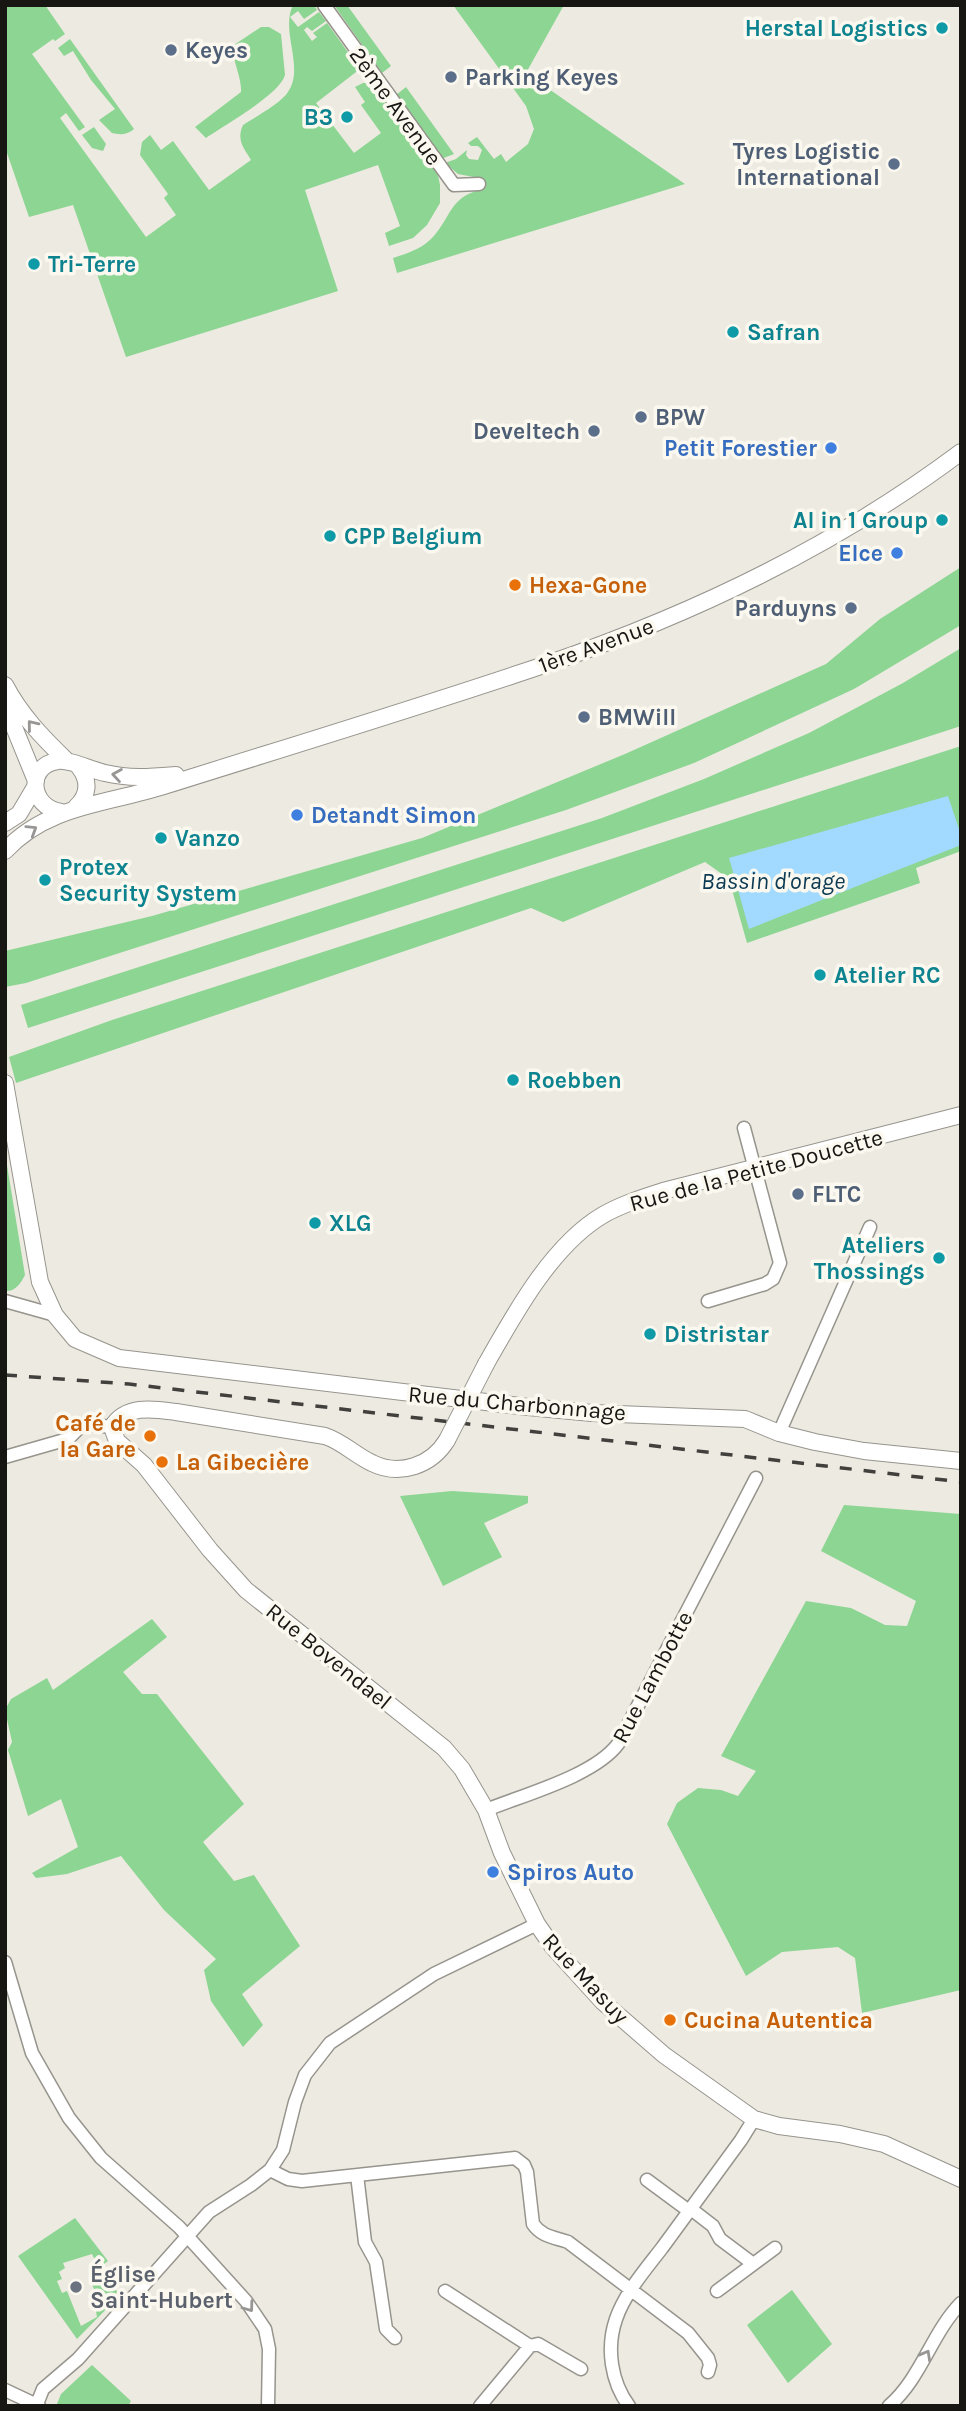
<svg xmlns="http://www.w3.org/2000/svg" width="966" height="2411" font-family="Karla,sans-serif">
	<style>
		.green { fill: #8dd592; fill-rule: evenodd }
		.water { fill: #a1dafe }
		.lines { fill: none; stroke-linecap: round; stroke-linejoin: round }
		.minor-casing { stroke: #96948c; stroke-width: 15 }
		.tertiary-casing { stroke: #96948c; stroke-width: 18 }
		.minor { stroke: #fff; stroke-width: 12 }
		.tertiary { stroke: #fff; stroke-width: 16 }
		.rail { stroke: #42403c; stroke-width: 3.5; stroke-dasharray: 12 12; stroke-linecap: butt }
		.tertiary-bridge-casing { stroke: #96948c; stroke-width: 18; stroke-linecap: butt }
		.tertiary-bridge { stroke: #fff; stroke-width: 16 }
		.oneway { stroke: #979695 }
		.culture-dot { fill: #0f9aa8; stroke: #fbf8f0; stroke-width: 2.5 }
		.service-dot { fill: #5c6f8a; stroke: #fbf8f0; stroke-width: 2.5 }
		.shop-dot { fill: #3f7fe0; stroke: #fbf8f0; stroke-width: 2.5 }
		.food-dot { fill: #e8710a; stroke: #fbf8f0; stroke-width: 2.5 }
		.worship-dot { fill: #6b7280; stroke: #fbf8f0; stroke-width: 2.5 }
		.labels { text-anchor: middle; stroke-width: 7; stroke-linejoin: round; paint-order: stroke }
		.culture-label { font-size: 23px; font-weight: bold; fill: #0d838f; stroke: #fbf8f0; text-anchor: start }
		.service-label { font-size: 23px; font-weight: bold; fill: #4e5e75; stroke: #fbf8f0; text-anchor: start }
		.street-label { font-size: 23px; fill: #171613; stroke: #fbf8f0 }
		.shop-label { font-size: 23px; font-weight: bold; fill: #366cbe; stroke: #fbf8f0; text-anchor: end }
		.food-label { font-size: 23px; font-weight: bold; fill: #c56008; stroke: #fbf8f0; text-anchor: start }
		.worship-label { font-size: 23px; font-weight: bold; fill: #5b616d; stroke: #fbf8f0; text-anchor: start }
		.water-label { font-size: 24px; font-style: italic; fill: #0c3a52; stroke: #fbf8f0 }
	</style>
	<rect width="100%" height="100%" fill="#edeae2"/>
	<path class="green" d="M5,5H45L65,34L55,41L53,39L32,54L85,127L79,131L66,113L60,118L146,237L176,215L164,198L168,194L140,155L142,142L150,135L161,150L173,141L209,190L251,160C244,148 236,140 243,125C255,117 280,104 288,92C305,67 280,32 293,5H314L317,10L304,19L298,11L290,17L298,27L319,12L326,21L312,31L307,27L304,30L312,41L317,37L313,33L327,23L360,69L316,103L354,153L381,133L361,105L365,102L355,87L363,83H373L438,175L440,185V203L427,225L413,238L389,246L385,233L400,226L378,165L305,190L338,291L126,357L73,205L29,217L5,147Z
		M334,5H347L391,66L382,73Z
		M453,5H564L526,73L685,184L397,273L393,258C408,253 422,249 433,237C451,217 450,197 480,190L479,178L458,174L445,163L456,159L467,150L466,155L469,159L478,160L482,150L478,146H471L468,143L477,137L494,159L501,154L506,162L528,144L534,129L526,106Z
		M261,27H269L281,34L285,75C280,94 225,125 206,138L195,127L241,92C242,76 231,60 234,45Z
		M70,39L134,129C127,135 120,135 112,133L99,120L115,109L91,80L73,51L64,56L58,48Z
		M406,87L454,154L441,159L396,95Z
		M94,127L106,144L103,151L92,148L82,135Z
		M961,567V625L854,689L694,763L566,810L26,983L5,987V951L152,916L422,838L625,754L826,664L880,619Z
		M961,648V726L28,1028L21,1005L602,818L704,779L809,733L903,683Z
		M961,746V851L916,868L920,883L747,943L729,879L705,862L563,922L531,908L16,1083L9,1057L112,1020Z
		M5,1153L25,1275C21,1283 15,1292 5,1291Z
		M452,1491L528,1496V1503L484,1523L502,1557L443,1586L400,1496Z
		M844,1505L961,1514V1990L862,2013L855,1958L838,1947L782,1952L746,1976L667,1824L677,1803L698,1788L721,1790L738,1796L756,1771L721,1756L806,1601L851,1608L885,1625L907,1626L916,1601L821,1551Z
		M152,1619L167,1637L123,1672L142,1694H157L244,1804L203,1842L234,1881L254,1875L300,1946L242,1994L263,2025L243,2047L211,2001L204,1970L216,1959L164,1910L121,1856L67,1874L36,1878L32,1873L78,1847L61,1799L28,1816L8,1750L12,1742L5,1710L11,1699L47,1678L53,1690Z
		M75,2218L108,2261L99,2268L120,2295L77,2339L18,2256ZM92,2254L98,2266L92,2269L97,2279L91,2282L102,2308L96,2311L97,2317L81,2326L67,2291L62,2293L57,2281L62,2279L59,2272L65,2268L63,2263Z
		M792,2290L832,2344L788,2383L747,2325Z
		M92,2365L131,2401L128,2406H59L57,2404L61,2394Z"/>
	<path class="water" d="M948,796L961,835V845L749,929L729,858Z"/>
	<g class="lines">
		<g class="minor-casing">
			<path id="minor" d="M324,5L454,185L479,184
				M5,1301L55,1315
				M708,1301L765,1284L773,1279L780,1263L744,1128
				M779,1433L870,1227
				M5,1457L68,1439L83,1424L112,1427
				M486,1810C523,1795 594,1776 618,1744L756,1478
				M5,1962L32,2053L69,2118L101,2158L179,2227L246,2301L265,2329L269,2349L268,2406
				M270,2170L288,2179L302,2181L515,2158L524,2165L527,2172L533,2224C542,2237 554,2237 568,2242L688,2333L708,2358L710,2365L708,2372
				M357,2175L365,2242L376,2262L386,2329L395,2338
				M647,2180L689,2211
				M691,2209L713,2226L720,2239L752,2263
				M445,2291L530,2346L538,2344L581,2369
				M717,2291L775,2248
				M5,2390L39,2406
				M37,2404L43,2389L78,2359L209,2212L251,2185L270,2170L283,2150L295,2102L305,2075L330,2043L434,1974L537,1924
				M480,2406L530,2346
				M629,2406C611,2382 606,2348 616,2319C625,2293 645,2270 662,2248C688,2212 715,2176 741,2140L754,2119
				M889,2406C922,2377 931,2334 961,2303"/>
		</g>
		<g class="tertiary-casing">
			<path id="tertiary" d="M5,685C20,714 42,737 66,760
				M5,705L36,781
				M76,807C89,795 90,781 79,767
				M61,812C29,807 26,765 58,761C69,759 91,770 105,773C130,779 151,777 176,775
				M5,823L19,814L35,787
				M5,851C47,805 108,804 164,786C291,746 420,707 547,664C693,614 837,545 961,452
				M5,1083L40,1282L55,1315L75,1339L119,1358L528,1407L592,1413L745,1419L779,1433L815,1442L864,1451L961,1461
				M486,1364C515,1313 552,1245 603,1215C622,1204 642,1198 663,1191L961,1115
				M447,1440C432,1465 400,1477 372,1463C355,1455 343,1442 325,1436L176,1412C154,1409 126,1404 112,1427L117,1441L144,1465L210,1550L246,1590L444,1748L462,1769L486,1810L502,1853L537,1924L553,1947L603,2002L664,2055L754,2119L779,2126L840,2134L884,2144L961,2179"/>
		</g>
		<use href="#minor" class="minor"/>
		<use href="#tertiary" class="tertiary"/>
		<path class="rail" d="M5,1375L129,1384L961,1482"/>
		<g class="tertiary-bridge-casing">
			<path id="tertiary-bridge" d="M447,1440L486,1364"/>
		</g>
		<use href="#tertiary-bridge" class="tertiary-bridge"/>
	</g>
	<defs><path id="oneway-chevron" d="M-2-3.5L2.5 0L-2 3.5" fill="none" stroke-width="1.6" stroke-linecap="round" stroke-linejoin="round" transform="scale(1.75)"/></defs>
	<g class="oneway">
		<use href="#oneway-chevron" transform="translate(32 725) rotate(-129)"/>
		<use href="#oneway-chevron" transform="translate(117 775) rotate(-171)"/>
		<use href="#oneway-chevron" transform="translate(32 830) rotate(-32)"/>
		<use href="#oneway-chevron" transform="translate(249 2307) rotate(54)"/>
		<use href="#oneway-chevron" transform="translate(926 2355) rotate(-61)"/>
	</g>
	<g class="culture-dot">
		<circle cx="942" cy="28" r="7"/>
		<circle cx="347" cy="117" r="7"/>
		<circle cx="34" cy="264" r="7"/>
		<circle cx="733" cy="332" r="7"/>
		<circle cx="942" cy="520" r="7"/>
		<circle cx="330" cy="536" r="7"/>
		<circle cx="161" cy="838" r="7"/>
		<circle cx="45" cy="880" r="7"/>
		<circle cx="820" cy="975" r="7"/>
		<circle cx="513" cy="1080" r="7"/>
		<circle cx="315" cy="1223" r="7"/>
		<circle cx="939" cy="1258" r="7"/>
		<circle cx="650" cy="1334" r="7"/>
	</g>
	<g class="service-dot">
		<circle cx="171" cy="50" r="7"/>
		<circle cx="451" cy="77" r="7"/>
		<circle cx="894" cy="164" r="7"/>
		<circle cx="641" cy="417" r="7"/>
		<circle cx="594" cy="431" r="7"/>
		<circle cx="851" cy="608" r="7"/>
		<circle cx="584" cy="717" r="7"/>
		<circle cx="798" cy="1194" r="7"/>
	</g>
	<g class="shop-dot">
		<circle cx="831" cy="448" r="7"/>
		<circle cx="897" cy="553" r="7"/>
		<circle cx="297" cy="815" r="7"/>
		<circle cx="493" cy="1872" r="7"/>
	</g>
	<g class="food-dot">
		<circle cx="515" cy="585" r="7"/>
		<circle cx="150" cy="1436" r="7"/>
		<circle cx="162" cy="1462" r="7"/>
		<circle cx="670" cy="2020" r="7"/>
	</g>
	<circle class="worship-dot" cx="76" cy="2287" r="7"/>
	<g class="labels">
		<g class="culture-label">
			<text x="928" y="36" text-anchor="end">Herstal Logistics</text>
			<text x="333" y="125" text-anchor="end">B3</text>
			<text x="48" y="272">Tri-Terre</text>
			<text x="747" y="340">Safran</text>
			<text x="928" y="528" text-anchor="end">Al in 1 Group</text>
			<text x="344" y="544">CPP Belgium</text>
			<text x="175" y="846">Vanzo</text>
			<text x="59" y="875">Protex<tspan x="59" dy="26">Security System</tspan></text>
			<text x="834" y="983">Atelier RC</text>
			<text x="527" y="1088">Roebben</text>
			<text x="329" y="1231">XLG</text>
			<text x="925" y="1253" text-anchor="end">Ateliers<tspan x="925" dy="26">Thossings</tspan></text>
			<text x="664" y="1342">Distristar</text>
		</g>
		<g class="service-label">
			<text x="185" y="58">Keyes</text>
			<text x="465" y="85">Parking Keyes</text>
			<text x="880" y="159" text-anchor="end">Tyres Logistic<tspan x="880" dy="26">International</tspan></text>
			<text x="655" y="425">BPW</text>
			<text x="580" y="439" text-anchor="end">Develtech</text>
			<text x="837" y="616" text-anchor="end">Parduyns</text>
			<text x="598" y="725">BMWill</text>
			<text x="812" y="1202">FLTC</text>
		</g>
		<g class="street-label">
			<text transform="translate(396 106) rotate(54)" y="8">2ème Avenue</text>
			<text transform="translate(596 645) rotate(-20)" y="8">1ère Avenue</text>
			<text transform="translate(756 1170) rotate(-15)" y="8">Rue de la Petite Doucette</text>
			<text transform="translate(517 1403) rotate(5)" y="8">Rue du Charbonnage</text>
			<text transform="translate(329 1656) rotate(39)" y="8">Rue Bovendael</text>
			<text transform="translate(652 1677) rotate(-62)" y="8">Rue Lambotte</text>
			<text transform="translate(586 1978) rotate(47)" y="8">Rue Masuy</text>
		</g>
		<g class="shop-label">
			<text x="817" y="456">Petit Forestier</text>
			<text x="883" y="561">Elce</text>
			<text x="311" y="823" text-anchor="start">Detandt Simon</text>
			<text x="507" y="1880" text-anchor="start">Spiros Auto</text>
		</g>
		<g class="food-label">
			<text x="529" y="593">Hexa-Gone</text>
			<text x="136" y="1431" text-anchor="end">Café de<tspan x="136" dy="26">la Gare</tspan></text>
			<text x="176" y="1470">La Gibecière</text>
			<text x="684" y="2028">Cucina Autentica</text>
		</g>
		<g class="worship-label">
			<text x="90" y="2282">Église<tspan x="90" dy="26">Saint-Hubert</tspan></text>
		</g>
		<g class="water-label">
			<text x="773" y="889">Bassin d'orage</text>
		</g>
	</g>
	<rect width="966" height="2411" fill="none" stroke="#171613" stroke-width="14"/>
</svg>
